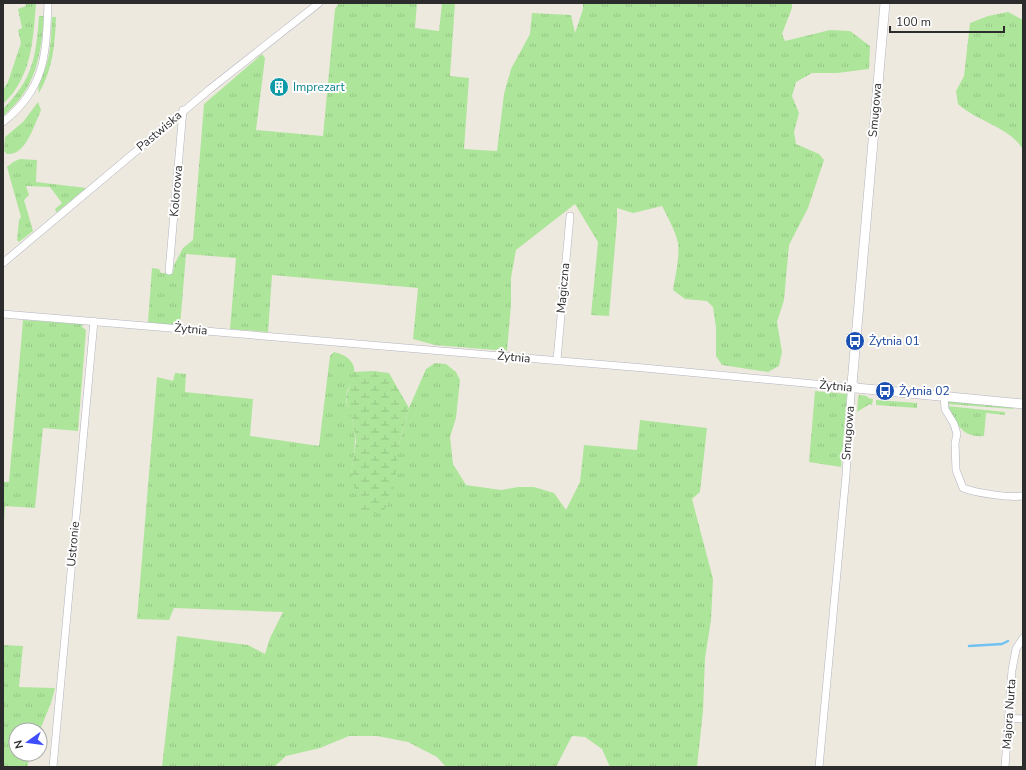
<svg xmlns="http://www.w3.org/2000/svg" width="1026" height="770" font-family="'Nunito Sans',sans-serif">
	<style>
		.grass { fill: url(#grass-tufts) }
		.wetland { fill: url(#wetland-marsh) }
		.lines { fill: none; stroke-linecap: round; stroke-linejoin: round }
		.stream { stroke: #71c2f0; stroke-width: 2.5 }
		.minor-casing { stroke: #b2b3c0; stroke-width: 8 }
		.tertiary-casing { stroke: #b2b3c0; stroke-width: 10 }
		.minor { stroke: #fff; stroke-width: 7 }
		.tertiary { stroke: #fff; stroke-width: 9 }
		.labels { text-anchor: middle; stroke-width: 4; stroke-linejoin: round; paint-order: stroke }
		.culture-label { font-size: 12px; fill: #0d838f; stroke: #fff; text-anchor: start }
		.street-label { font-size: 12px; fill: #2c2c2c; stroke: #fff }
		.transit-label { font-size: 12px; fill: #164399; stroke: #fff; text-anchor: start }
	</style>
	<defs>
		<pattern id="grass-tufts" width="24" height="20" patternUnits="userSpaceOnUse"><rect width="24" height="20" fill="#ade59b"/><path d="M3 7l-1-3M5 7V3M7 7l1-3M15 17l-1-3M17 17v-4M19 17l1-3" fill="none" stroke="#95c586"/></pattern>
		<pattern id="wetland-marsh" width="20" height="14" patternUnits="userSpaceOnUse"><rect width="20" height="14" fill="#ade59b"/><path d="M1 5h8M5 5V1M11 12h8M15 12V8" fill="none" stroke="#95c586"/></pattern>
	</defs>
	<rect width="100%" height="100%" fill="#eee9df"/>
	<path class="grass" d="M25,3H36C33,40 32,77 3,104V90L8,82L21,43L18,30L22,28L18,9L26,6Z
		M339,3H417L415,28L439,31L442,3H455L450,76L469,78L464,149L497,151L504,94L511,69L530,34L532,13L571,15L575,33L583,9V3H792V8L782,34L785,41L830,30L850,31L870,46L869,69L837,73H812L796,82L792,96L799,113L794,132L796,144L819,154L824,160L808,208L789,245L784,300L777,322L782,352L779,366L768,372L722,365L716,356V328L713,307L707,301L685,299L673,290C675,278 680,256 678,243C675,230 668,218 662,206L633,213L617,208V222L609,316L591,315L598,242L575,204L516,250L511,278V305L507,351L435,345L413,339L418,288L272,275L268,332L230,329L236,258L186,254L180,326L148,322L152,268L159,269L161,273H173L174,265L183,248L193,240L204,104L262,54L265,58L256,130L323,136L335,9Z
		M1008,12L1023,20V150C1012,128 976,121 958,104L956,91L964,76L970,23L988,16Z
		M39,16H44C41,56 36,89 3,116V109C33,79 36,57 39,16Z
		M52,17H56C55,44 53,69 39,93C37,85 41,79 44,72C51,54 51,36 52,17Z
		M38,102L41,110L39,115C33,128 25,156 7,154L4,151L5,137L23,122Z
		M20,159L37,160L36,182L86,188L57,212H56L55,209L62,203L50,187L26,186L29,195L24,200L33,231L19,242L17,240L19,220L21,217L7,167L13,162Z
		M23,320L83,324L82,327L86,330L78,431L43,428L35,508L5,506L3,541V482H9Z
		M334,352C341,354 348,356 352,363C359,373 348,385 346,395C345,404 351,413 353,422C357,440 354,456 351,474L399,444L409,408L426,369L435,363L446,364L456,372L460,380L456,418L450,437L453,464L466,485L501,490L518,487H534L554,493L566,510L580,482L584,445L637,450L640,420L707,428L700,492L692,499L713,579L711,620L705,658L703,711L697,767H610L602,749L585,737L572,736L556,767H446L437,757L408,742L377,736H349L320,748L286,756L274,767H162L177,636L248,645L265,654L270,638L283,612L174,608L169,620L137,619L157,377L173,381L175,373L186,374L185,392L253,399L250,436L319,446L330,356Z
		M815,391L847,394L841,467L809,462Z
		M859,395L867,396L868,398L873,399L872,405L870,404L857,412L856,431L858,398Z
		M876,400L917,403V408L876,405Z
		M951,401L1013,407L1014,409L946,404L947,402Z
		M947,406L1005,412V415L986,413L984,436C961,438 957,423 947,406Z
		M3,645L23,646L19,687L55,688L51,703L40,730H16V754H31L27,767H3Z"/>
	<path class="wetland" d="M373,371L389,373L409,408L399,444L393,496L384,510L370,515L361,511L351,474L356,442L353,421L348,409L346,396L354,372Z"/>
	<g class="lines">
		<path class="stream" d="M969,646L1002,644L1008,641"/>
		<g class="minor-casing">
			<path id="minor" d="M3,122C46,88 46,54 48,3
				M3,263L210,89L319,3
				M169,271L183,110
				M3,314L644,368L846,387L853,386L851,393L846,475L819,767
				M557,360L570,216
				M944,396L945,409L954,424L957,434L955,443L956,470L963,488C976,493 1009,498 1023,496
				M1009,718L1023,719
				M53,767L94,321
				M1005,767L1012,670L1016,649L1023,638"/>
		</g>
		<g class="tertiary-casing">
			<path id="tertiary" d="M885,3L852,384L856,388L1023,404"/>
		</g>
		<use href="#minor" class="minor"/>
		<use href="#tertiary" class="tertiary"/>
	</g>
	<defs>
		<g id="building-disc" transform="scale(1)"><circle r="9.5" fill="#0f9aa8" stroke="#fff"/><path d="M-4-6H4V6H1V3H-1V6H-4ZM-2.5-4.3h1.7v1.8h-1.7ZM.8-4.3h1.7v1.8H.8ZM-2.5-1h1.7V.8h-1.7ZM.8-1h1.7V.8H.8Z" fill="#fff"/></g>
		<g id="bus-disc" transform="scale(1)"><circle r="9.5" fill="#1a4fb4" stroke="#fff"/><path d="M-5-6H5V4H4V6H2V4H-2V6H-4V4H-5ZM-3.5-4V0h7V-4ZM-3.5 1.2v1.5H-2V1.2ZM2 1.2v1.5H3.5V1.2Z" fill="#fff"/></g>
	</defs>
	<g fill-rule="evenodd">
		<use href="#building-disc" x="279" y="87"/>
		<use href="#bus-disc" x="855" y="341"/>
		<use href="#bus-disc" x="885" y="391"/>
	</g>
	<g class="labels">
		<g class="culture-label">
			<text x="293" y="91">Imprezart</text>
		</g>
		<g class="street-label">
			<text transform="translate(875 110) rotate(-85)" y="4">Smugowa</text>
			<text transform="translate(159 131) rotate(-40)" y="4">Pastwiska</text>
			<text transform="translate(176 191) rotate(-85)" y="4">Kolorowa</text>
			<text transform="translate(563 288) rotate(-85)" y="4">Magiczna</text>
			<text transform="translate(191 329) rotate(5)" y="4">Żytnia</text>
			<text transform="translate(514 357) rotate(5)" y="4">Żytnia</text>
			<text transform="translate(836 386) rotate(5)" y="4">Żytnia</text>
			<text transform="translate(848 433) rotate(-86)" y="4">Smugowa</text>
			<text transform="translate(73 544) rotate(-85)" y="4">Ustronie</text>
			<text transform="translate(1009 714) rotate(-86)" y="4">Majora Nurta</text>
		</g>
		<g class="transit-label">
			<text x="869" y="345">Żytnia 01</text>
			<text x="899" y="395">Żytnia 02</text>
		</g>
	</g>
	<rect width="1026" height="770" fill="none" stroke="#2c2c2c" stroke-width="8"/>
	<g transform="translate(28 742) rotate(256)"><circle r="19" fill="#ffffff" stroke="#ababab"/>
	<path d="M0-3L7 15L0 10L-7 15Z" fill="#3e4efc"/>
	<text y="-6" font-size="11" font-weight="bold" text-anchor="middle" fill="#2c2c2c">N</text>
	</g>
	<path d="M890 26v6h114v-6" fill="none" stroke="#2c2c2c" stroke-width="2"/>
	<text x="896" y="26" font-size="12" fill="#2c2c2c" stroke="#ffffff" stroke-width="3" paint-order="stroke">100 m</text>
</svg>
